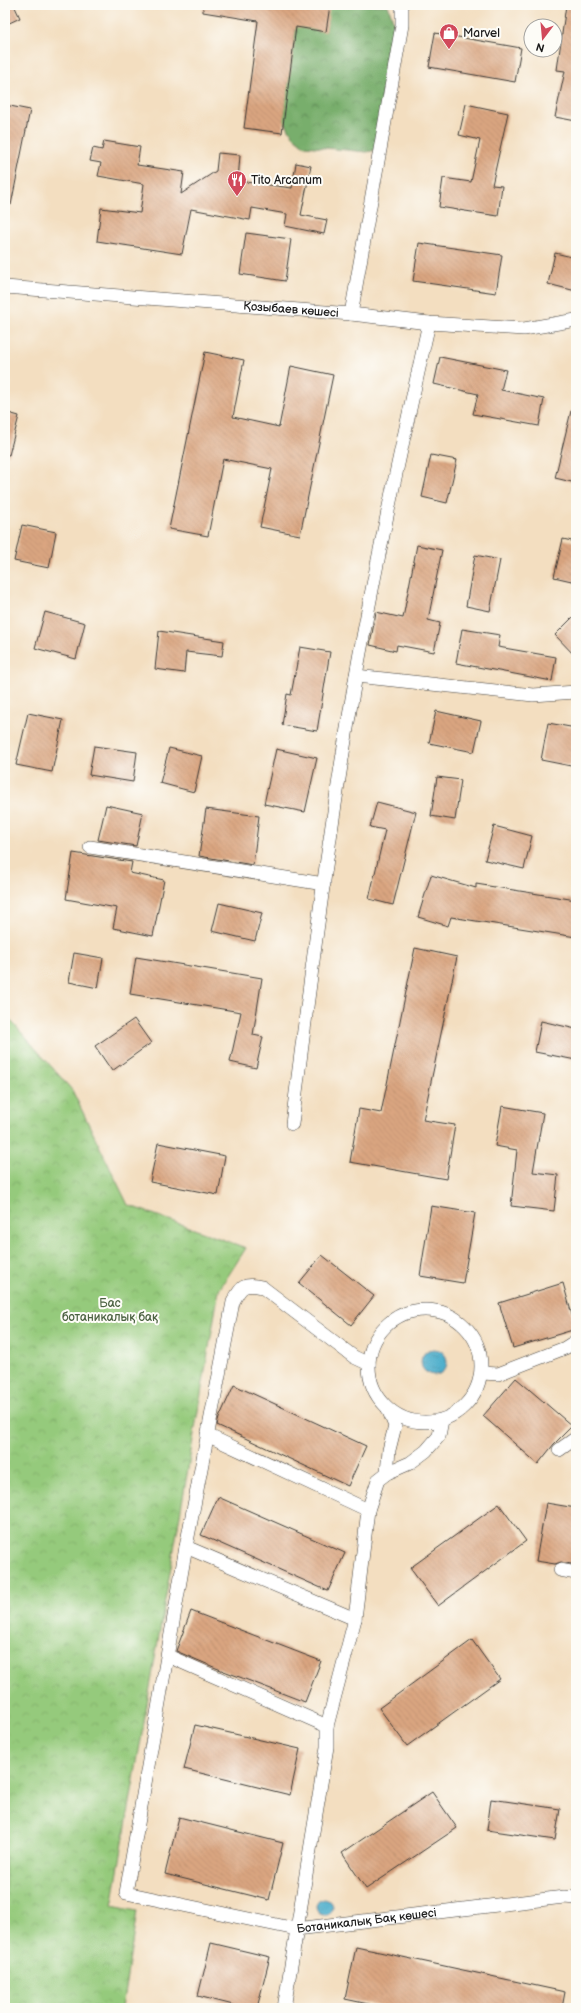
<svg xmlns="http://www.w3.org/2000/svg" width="581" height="2013" font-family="'Balsamiq Sans',sans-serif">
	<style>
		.forest { fill: url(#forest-crowns); stroke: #4a6544 }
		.park { fill: url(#park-crowns); stroke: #58734c }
		.water { fill: url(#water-ripples); stroke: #346474 }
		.building { fill: url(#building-back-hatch) }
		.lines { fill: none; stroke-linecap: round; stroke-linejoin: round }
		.minor-casing { stroke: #3c3935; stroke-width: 14 }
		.minor { stroke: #fff; stroke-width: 13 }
		.labels { text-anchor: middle; stroke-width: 4; stroke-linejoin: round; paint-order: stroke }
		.poi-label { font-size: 12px; fill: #1c1c1c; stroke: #fdfcf7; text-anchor: start }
		.street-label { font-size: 12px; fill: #1c1c1c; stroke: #fdfcf7 }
		.park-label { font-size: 12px; fill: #4c6242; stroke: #fdfcf7 }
	</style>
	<defs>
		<pattern id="forest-crowns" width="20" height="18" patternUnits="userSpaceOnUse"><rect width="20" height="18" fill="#78ae6c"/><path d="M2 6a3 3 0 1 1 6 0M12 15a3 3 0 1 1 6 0" fill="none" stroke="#628d58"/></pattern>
		<pattern id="park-crowns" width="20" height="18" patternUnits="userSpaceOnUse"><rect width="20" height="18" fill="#95ca7c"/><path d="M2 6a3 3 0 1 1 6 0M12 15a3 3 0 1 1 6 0" fill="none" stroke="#80ad6b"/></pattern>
		<pattern id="water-ripples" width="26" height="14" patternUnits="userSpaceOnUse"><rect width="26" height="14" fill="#4cadcb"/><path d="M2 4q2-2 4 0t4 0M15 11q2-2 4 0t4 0" fill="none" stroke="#3e8ca4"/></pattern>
		<pattern id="building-back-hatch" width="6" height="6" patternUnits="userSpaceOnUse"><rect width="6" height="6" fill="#daa580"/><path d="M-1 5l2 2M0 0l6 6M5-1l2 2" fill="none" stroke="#ba8d6e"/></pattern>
	</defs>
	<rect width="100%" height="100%" fill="#fdfcf7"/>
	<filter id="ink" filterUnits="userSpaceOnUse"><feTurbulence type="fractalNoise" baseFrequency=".025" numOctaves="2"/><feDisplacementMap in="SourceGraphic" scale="8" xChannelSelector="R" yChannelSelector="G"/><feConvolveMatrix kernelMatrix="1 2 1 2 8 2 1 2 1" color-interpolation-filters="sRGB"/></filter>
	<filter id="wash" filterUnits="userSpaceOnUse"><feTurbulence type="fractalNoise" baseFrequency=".012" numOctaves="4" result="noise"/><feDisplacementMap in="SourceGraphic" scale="16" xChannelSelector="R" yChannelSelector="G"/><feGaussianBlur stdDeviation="0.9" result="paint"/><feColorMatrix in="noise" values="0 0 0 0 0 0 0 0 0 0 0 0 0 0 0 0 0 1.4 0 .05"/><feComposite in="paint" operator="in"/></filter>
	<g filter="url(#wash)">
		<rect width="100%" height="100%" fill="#f3dec0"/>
		<path class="forest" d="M330,5H388L394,24L376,150L367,152L305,146L293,136L283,119L296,27Z"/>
		<path class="park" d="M5,1014L72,1090L128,1205L246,1248L219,1290L112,1906L137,1911L122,2008H5Z"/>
		<path class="water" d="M421 1362a13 13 0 1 1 26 0a13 13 0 1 1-26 0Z
			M316 1907a8 8 0 1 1 16 0a8 8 0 1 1-16 0Z"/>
		<g id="blocks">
			<path class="building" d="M5,5H14L20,18L5,25Z
				M203,5H330L326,32L296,27L282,133L244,128L258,21L203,12Z
				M566,5H576V121L555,117L565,71L557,70Z
				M435,33L521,48L515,82L429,67Z
				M466,104L508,113L492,185L502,186L498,216L439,207L443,178L471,182L480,140L459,135Z
				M5,105L30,110L11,205L5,204Z
				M104,141L140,147L137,165L184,172L181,194L216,171L218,153L240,155L238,181L292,188L296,163L311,166L301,215L327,220L324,234L285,226L287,214L252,208L250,220L191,209L182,254L97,241L101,208L140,213L144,184L98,176L101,163L90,161L93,148L102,150Z
				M246,233L291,239L285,281L240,274Z
				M419,243L502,255L496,293L413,281Z
				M555,253L576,258V291L548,284Z
				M205,352L244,360L233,417L279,427L291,366L333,375L300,535L260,527L272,469L223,459L208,536L169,529Z
				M440,357L506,370L501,390L544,399L539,426L473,414L478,394L434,384Z
				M571,411L576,412V483L555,478Z
				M5,412L19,416L9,455L5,454Z
				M431,455L457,460L447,503L422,497Z
				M22,525L56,532L49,568L14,561Z
				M563,539L576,542V582L554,577Z
				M417,545L442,550L428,620L440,623L434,652L397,645L396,651L370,645L376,612L403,618Z
				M475,555L500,560L490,611L466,606Z
				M45,612L85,623L76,659L35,648Z
				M576,614V657L555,635Z
				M462,629L500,635L498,647L556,657L552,681L456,663Z
				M159,631L224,641L222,656L186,652L184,673L155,669Z
				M300,647L330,652L317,731L282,725L287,694L291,695Z
				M436,711L481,721L474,752L429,743Z
				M28,713L63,720L52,772L16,765Z
				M548,723L576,728V767L541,760Z
				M94,746L137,752L133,782L89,775Z
				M169,748L202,756L194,792L160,783Z
				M276,749L317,758L305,812L264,804Z
				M437,777L461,780L455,820L431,816Z
				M377,802L416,812L393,905L369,899L385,830L370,827Z
				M106,805L143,813L136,846L98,840Z
				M206,809L259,816L253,865L199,856Z
				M494,826L532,836L524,869L485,860Z
				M73,853L132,862L130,873L164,880L153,936L113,928L117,908L66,899Z
				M431,875L476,888V884L576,900V937L451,917L448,926L418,917Z
				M219,903L262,913L255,941L212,931Z
				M415,948L457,957L423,1120L455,1125L446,1179L350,1162L359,1109L381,1113Z
				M74,953L103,958L98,988L69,982Z
				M136,957L262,978L253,1035L263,1037L256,1068L230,1062L241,1012L130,994Z
				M134,1019L151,1043L112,1071L95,1046Z
				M541,1021L576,1029V1060L535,1052Z
				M502,1106L543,1113L533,1172L558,1175L554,1211L511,1206L517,1150L495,1146Z
				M158,1143L225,1156L218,1195L150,1182Z
				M431,1206L475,1213L463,1283L420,1276Z
				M322,1255L374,1296L351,1325L299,1283Z
				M563,1283L576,1329L513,1348L499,1303Z
				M516,1378L572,1426L554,1444L538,1464L483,1416Z
				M234,1385L366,1446L348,1486L217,1425L219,1418Z
				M218,1497L345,1553L328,1591L201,1535Z
				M546,1503L576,1508V1565L561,1562L555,1564L536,1561Z
				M499,1504L526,1541L438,1606L410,1568Z
				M191,1611L321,1661L305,1702L216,1668L176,1651Z
				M472,1640L500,1679L407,1746L379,1708Z
				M195,1725L300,1749L290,1795L184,1769Z
				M432,1792L457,1828L366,1889L342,1853Z
				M491,1799L560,1809L555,1840L487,1830Z
				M179,1817L283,1843L269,1900L165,1874Z
				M211,1943L270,1957L257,2008H245L198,1996Z
				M356,1947L565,1992L562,2008H387L345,1999Z"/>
		</g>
	</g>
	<g filter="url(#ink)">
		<use href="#blocks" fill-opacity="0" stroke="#3c3935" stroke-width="1"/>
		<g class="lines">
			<g class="minor-casing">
				<g id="minor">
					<path id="s1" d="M5,287L351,314L429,323L524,329L576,320"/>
					<path d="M351,314L402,25V5"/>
					<path d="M356,676L533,695L576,692"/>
					<path d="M90,847L324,884"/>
					<path d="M292,1124C311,974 330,824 356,675C377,557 403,440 429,323"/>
					<circle cx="425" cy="1366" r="56"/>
					<path id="s2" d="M369,1364L354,1357L262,1287C244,1283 241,1286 233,1302L186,1547L126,1893L296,1929L564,1897L576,1898"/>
					<path d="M482,1373L498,1374L565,1348L576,1341"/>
					<path d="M207,1435L368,1510"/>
					<path d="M559,1450L576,1438"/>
					<path d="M387,1473L389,1450L395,1426L388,1409"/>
					<path d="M186,1547L355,1619"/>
					<path d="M560,1570L576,1573"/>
					<path d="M168,1656L327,1726"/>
					<path d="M284,2008L327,1747V1726L355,1619L368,1510L378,1480L387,1473L410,1463L426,1451L439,1436L442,1420"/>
				</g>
			</g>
			<use href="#minor" class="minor"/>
		</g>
	</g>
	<defs>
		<g id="shop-pin" transform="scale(1)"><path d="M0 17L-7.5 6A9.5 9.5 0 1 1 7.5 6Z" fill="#d1495b" stroke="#fdfcf7"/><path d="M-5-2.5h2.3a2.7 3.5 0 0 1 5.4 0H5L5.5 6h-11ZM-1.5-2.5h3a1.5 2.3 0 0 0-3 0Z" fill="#fff"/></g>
		<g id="restaurant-pin" transform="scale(1)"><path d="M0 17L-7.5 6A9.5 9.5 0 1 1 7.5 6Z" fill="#d1495b" stroke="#fdfcf7"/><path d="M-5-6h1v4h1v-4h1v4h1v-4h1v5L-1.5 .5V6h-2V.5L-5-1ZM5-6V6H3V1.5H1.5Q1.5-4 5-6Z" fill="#fff"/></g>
	</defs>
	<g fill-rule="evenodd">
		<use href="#shop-pin" x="449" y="33"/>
		<use href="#restaurant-pin" x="237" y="180"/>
	</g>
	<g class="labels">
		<g class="poi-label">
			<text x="463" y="37">Marvel</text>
			<text x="251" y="184">Tito Arcanum</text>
		</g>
		<g class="street-label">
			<text dy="4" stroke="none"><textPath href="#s1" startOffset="287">Қозыбаев көшесі</textPath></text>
			<text dy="4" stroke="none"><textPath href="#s2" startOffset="1015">Ботаникалық Бақ көшесі</textPath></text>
		</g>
		<g class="park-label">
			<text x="110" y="1307">Бас<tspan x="110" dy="14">ботаникалық бақ</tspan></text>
		</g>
	</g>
	<rect width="581" height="2013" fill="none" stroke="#fdfcf7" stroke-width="20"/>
	<g transform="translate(543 38) rotate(196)"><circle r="19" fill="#fdfcf7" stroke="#a3a29f"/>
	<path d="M0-3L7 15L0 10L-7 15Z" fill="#d1495b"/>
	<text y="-6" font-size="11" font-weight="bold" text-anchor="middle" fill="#1c1c1c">N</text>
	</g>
</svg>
